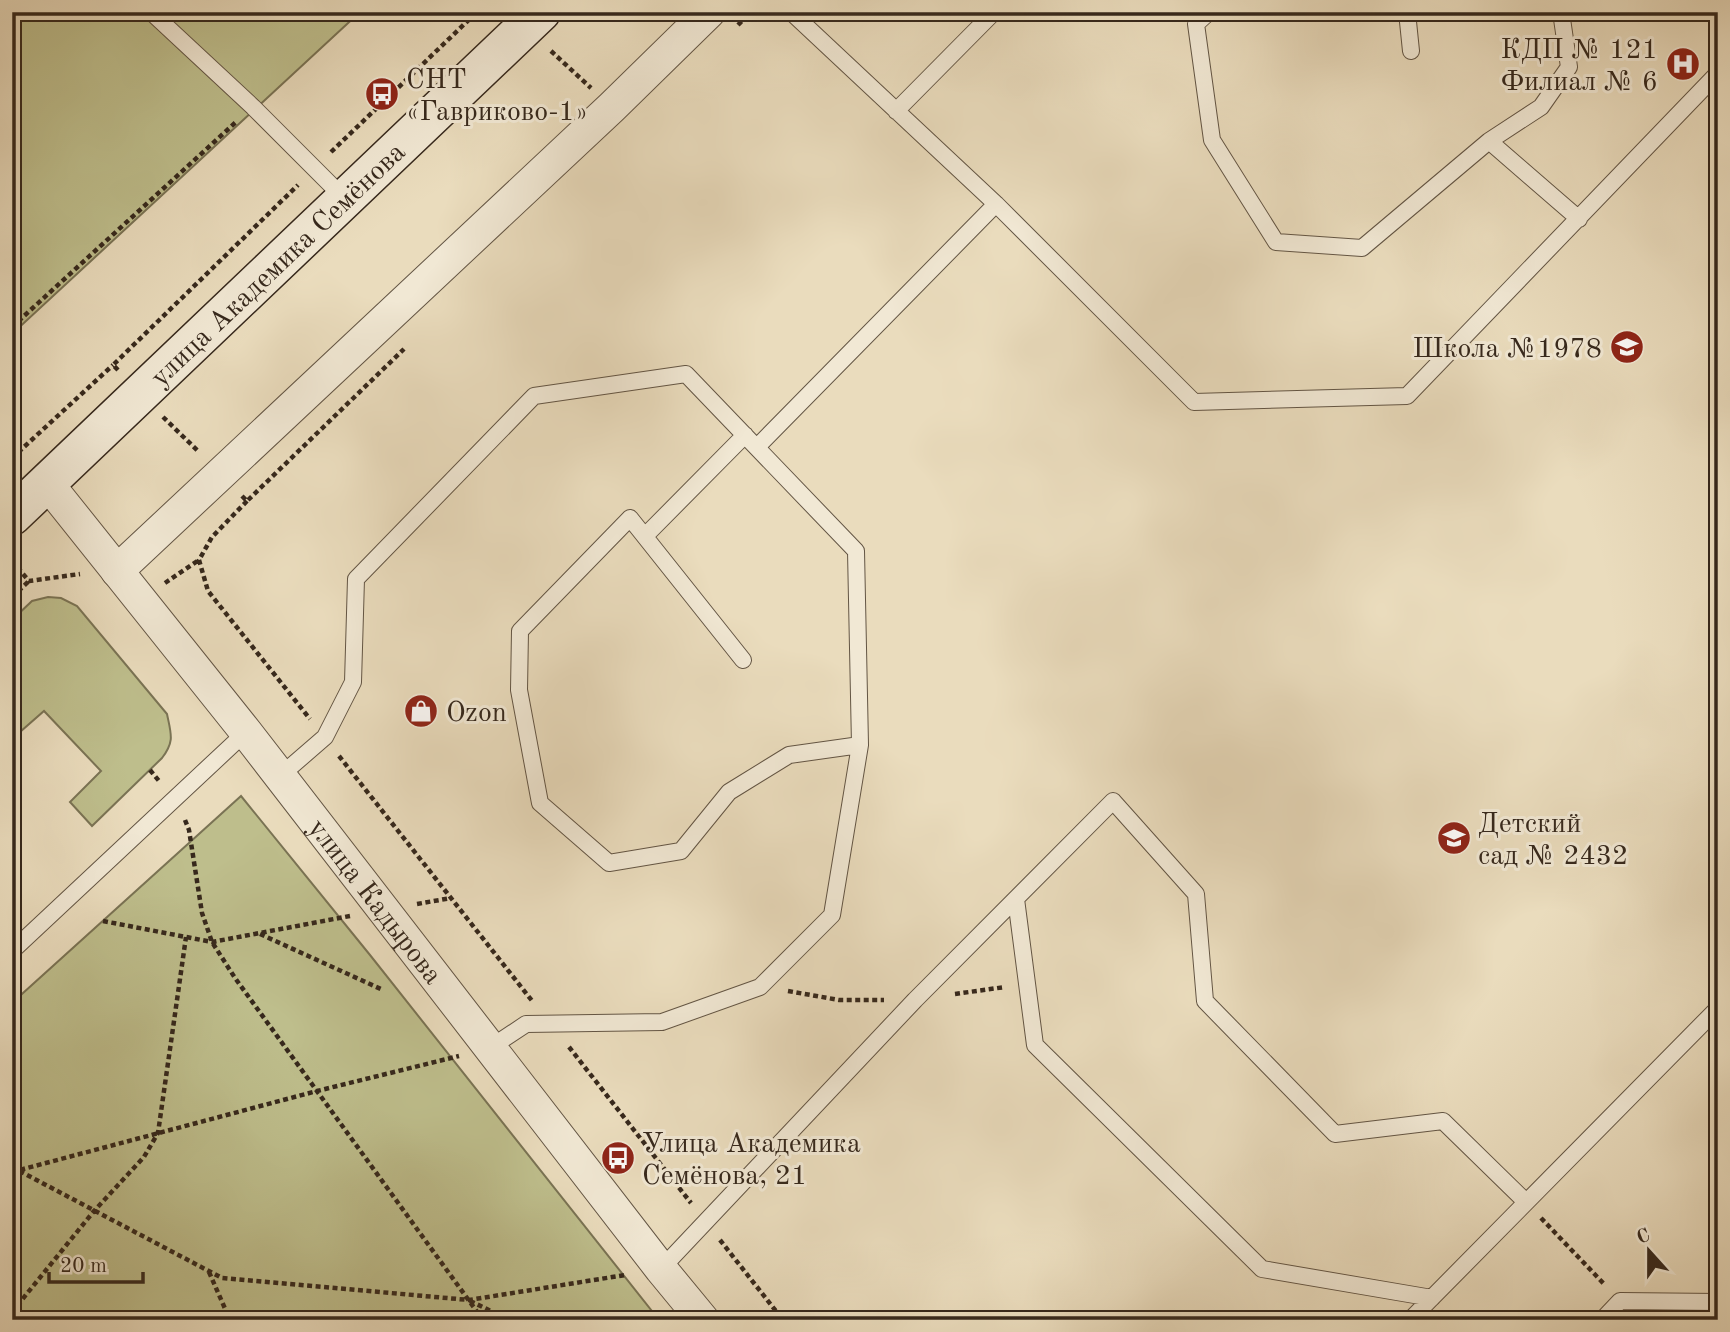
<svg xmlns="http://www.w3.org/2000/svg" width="1730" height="1332" font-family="'Old Standard TT',serif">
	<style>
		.green { fill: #bebe8c; stroke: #7a7354; stroke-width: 2 }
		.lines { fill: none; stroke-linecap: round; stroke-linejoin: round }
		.lane-casing { stroke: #635544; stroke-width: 18 }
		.street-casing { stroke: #635544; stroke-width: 34 }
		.secondary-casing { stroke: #36281c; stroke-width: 41 }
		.path { stroke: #36281c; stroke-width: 4.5; stroke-dasharray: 5 3.5; stroke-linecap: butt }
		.lane { stroke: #f1e8d4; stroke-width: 16 }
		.street { stroke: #f1e8d4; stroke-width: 32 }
		.secondary { stroke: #f1e8d4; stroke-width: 38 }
		.labels { text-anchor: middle; stroke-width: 6; stroke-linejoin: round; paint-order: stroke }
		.poi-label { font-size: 28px; fill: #36281c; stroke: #f1e8d4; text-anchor: start }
		.street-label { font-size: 28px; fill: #36281c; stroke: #f1e8d4 }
	</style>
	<rect width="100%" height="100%" fill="#eadcbd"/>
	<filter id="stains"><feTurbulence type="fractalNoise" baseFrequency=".00286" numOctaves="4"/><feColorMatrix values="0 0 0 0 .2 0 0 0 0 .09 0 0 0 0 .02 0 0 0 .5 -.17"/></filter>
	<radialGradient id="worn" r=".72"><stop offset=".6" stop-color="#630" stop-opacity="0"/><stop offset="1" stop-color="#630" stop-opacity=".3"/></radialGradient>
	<path class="green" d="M12,12H360L12,334Z
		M48,597L61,598L77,606L167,714C171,734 175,741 162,758L92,826L70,802L101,771L44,711L12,739V620L32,601Z
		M241,796L370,955L659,1320H12V1003Z"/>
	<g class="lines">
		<g class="lane-casing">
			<path id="lane" d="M151,12L253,107L345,199
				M791,12L996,204L1194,402L1407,396L1718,73
				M1209,12L1196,24L1212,140L1276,242L1362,248L1489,141L1579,219
				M1407,12L1411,51
				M896,111L994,12
				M1489,141L1541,107L1569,67L1561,12
				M757,447L996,204
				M645,536L745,435
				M743,660L630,518L520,631L519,690L540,803L609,863L681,851L729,792L789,755L860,745
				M280,776L325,737L353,682L356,579L534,396L686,374L856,551L860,745L832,915L760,987L662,1022L526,1024L490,1048
				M1016,899L1035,1045L1262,1269L1432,1298
				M12,951L246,732
				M661,1269L915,1000L1113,801L1196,894L1205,1001L1335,1134L1443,1121L1526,1202
				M1410,1320L1718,1008
				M1602,1320L1620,1301L1718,1302"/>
		</g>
		<g class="street-casing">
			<g id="street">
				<path id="s1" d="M47,483L246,732L661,1269L703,1320"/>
				<path d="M117,571L612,107L709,12"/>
			</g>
		</g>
		<g class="secondary-casing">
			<g id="secondary">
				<path id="s2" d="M12,516L541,12"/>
			</g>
		</g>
		<path class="path" d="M738,25L751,12
			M551,51L591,88
			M331,152L477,12
			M12,327L236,122
			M118,370L113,365L298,185
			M163,417L199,452
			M12,458L113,365
			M242,496L247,501L404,349
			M247,501L212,537L199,560L208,591L310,719
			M12,561L29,581L80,574
			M165,583L199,560
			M12,597L29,581
			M339,756L533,1002
			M150,770L159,781
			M185,820L189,830L202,913L212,942L235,978L483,1320
			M417,904L451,898
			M103,921L212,942L350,916
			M260,934L383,990
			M788,991L839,1000H884
			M955,994L1005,987
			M569,1047L691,1203
			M12,1167L222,1278L469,1300L625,1275
			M12,1172L317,1091L459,1056
			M1541,1218L1605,1285
			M720,1240L783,1320
			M209,1272L230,1320
			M470,1301L510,1320
			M12,1312L94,1211L144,1157L158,1133L186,937"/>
		<use href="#lane" class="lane"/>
		<use href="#street" class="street"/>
		<use href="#secondary" class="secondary"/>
	</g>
	<defs>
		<g id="hospital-disc" transform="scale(1.75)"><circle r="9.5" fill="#8f2418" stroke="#f1e8d4"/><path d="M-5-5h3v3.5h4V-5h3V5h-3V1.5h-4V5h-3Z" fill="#fff"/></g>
		<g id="bus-disc" transform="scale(1.75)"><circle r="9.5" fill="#8f2418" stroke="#f1e8d4"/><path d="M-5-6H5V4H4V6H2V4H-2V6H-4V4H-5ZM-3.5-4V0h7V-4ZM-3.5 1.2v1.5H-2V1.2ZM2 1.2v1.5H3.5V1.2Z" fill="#fff"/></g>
		<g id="school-disc" transform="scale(1.75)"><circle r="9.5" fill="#8f2418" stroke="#f1e8d4"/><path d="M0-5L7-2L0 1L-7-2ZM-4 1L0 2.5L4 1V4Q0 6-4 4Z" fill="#fff"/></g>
		<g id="shop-disc" transform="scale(1.75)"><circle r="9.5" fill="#8f2418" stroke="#f1e8d4"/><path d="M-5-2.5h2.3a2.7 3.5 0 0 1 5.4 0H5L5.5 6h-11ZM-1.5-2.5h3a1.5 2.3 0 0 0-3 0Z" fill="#fff"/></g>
	</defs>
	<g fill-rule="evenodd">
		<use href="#hospital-disc" x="1683" y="64"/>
		<use href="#bus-disc" x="382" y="94"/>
		<use href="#school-disc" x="1627" y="347"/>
		<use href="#shop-disc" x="421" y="711"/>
		<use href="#school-disc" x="1454" y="838"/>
		<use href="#bus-disc" x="618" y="1158"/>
	</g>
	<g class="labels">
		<g class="poi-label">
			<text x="1658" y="58" text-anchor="end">КДП № 121<tspan x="1658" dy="32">Филиал № 6</tspan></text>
			<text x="406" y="88">СНТ<tspan x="406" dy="32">«Гавриково-1»</tspan></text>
			<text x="1602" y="357" text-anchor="end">Школа №1978</text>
			<text x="446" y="721">Ozon</text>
			<text x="1478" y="832">Детский<tspan x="1478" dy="32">сад № 2432</tspan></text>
			<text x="642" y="1152">Улица Академика<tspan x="642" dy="32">Семёнова, 21</tspan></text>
		</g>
		<g class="street-label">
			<text dy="10" stroke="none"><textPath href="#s2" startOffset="366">улица Академика Семёнова</textPath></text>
			<text dy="10" stroke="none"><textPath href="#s1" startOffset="532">улица Кадырова</textPath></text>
		</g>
	</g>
	<rect width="1730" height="1332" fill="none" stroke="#eadcbd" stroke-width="42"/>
	<rect x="14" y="14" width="1702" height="1304" fill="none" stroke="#36281c" stroke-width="3.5"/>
	<rect x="21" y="21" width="1688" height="1290" fill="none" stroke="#36281c" stroke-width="2"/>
	<g transform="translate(1649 1251) rotate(339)" stroke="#f1e8d4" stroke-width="5" paint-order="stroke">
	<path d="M0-5L12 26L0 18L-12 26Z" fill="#36281c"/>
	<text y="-10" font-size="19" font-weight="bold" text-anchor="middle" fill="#36281c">С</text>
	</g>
	<path d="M49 1272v10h94v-10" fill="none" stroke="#36281c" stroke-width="3.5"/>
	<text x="60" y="1272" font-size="21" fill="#36281c" stroke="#f1e8d4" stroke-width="5" paint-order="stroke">20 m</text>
	<rect width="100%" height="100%" filter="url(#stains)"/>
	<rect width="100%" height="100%" fill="url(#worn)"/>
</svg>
